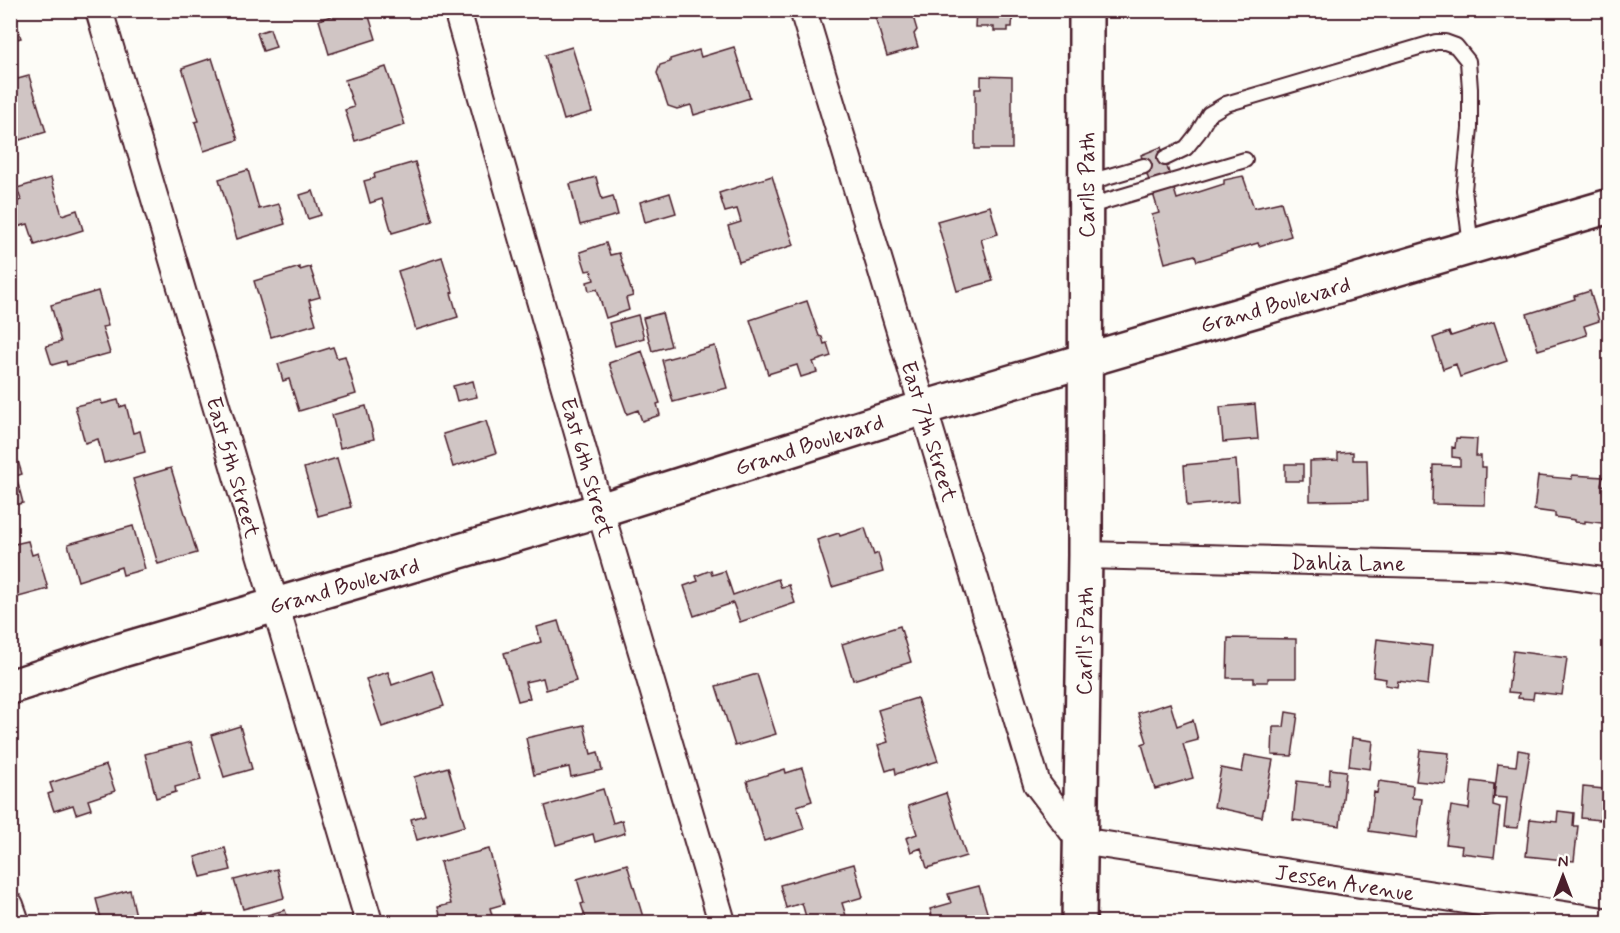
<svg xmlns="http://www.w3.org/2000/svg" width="1620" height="933" font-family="Mynerve,sans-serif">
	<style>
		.building { fill: #d0c5c4; stroke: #4a1f2b; stroke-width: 1.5 }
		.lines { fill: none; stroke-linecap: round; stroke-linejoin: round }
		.service-casing { stroke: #4a1f2b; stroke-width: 18 }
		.minor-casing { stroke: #4a1f2b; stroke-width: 30 }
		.tertiary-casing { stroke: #4a1f2b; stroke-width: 38 }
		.service { stroke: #fdfcf7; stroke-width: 14 }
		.minor { stroke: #fdfcf7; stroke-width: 26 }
		.tertiary { stroke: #fdfcf7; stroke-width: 33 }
		.labels { text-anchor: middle; stroke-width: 4.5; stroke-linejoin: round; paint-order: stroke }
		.street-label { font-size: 22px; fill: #4a1f2b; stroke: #fdfcf7 }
	</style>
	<rect width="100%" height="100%" fill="#fdfcf7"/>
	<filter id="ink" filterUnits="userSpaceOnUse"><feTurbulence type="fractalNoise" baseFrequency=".0167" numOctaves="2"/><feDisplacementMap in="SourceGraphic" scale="12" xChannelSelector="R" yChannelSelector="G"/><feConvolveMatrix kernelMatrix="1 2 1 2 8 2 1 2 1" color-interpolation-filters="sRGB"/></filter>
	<g filter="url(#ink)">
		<path class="building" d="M10,10L21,38L10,41Z
			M349,10H367L376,39L329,54L319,20Z
			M873,10H911L917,30L914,34L918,47L887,56Z
			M976,10H1013L1012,27H1008V31H994V27H975Z
			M270,29L276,47L263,51L257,33Z
			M572,47L592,112L564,120L545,55Z
			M734,47L750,98L694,115L691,105L677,109L668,106L657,73L660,65L670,62V59L699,50L701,57Z
			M212,58L238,140L204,151L195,122L199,121L182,68Z
			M386,67L405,125L355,141L345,110L354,107L345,80Z
			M29,76L46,132L10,143V81Z
			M981,76L1012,77V149H975V89H981Z
			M1161,147L1177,199L1224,184V180L1243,176L1254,208L1281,202L1291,236L1259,246L1258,243L1197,261L1195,255L1165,263L1152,215L1159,213L1141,155Z
			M415,162L433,221L392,233L382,199L370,203L364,181L375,178L374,174Z
			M248,170L259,209L279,204L285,224L237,239L219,179Z
			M772,176L794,245L739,262L728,226L741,222L737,209L725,212L719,193Z
			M596,177L602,199L613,196L618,215L580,225L570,184Z
			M51,178L62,215L77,210L83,230L35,245L28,224L13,228L10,219V204L21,200L17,188Z
			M313,191L321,215L308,219L300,195Z
			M670,193L676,213L645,222L640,202Z
			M990,206L998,234L981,239L993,281L957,291L937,221Z
			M606,243L610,255L619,253L633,296L626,298L629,310L606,318L597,289L589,291L587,282L594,280L591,270L586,271L580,252Z
			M442,257L453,292L451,293L458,317L416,330L398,271Z
			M300,267V270L310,267L320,297L309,300L316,324L271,337L254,281Z
			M98,291L108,326L102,327L110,353L67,365L66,361L52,365L46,346L61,342L51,305Z
			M1590,291L1599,321L1584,326L1587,335L1538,350L1527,314L1575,299L1574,296Z
			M807,301L819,336L822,337L824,344L827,343L831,356L813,362L817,372L801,377L797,365L768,374L750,320Z
			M662,313L671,346L652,351L643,318Z
			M638,315L644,338L615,346L609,323Z
			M1494,322L1507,361L1460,377L1456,364L1443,369L1433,338L1449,332L1451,336Z
			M715,346L727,388L673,402L662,360Z
			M333,347L337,358L345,356L356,394L299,411L289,379L283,381L278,364Z
			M642,351L660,403L657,404L660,415L642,421L638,410L627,414L609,363Z
			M473,381L477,397L457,401L453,386Z
			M101,400L102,404L118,400L120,407L126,405L133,433L140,431L145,452L104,463L98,439L85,443L75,406Z
			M1255,404L1258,439L1223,442L1220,407Z
			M366,406L374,439L340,448L332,415Z
			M486,421L496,453L453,467L443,434Z
			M1456,438L1477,439L1476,456H1481V467H1486L1485,505L1432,504L1433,465L1460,466V458L1452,457V447L1455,448Z
			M10,452L14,463L18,461L22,474L16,476L23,503L10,506Z
			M1353,452V460H1367L1368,500L1310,501V461L1338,460V453Z
			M337,458L351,507L318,516L304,468Z
			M1236,460L1239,501L1187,506L1184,465Z
			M1285,464H1303V481H1285Z
			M171,468L197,553L158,564L133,479Z
			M1572,475L1603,477L1601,485L1610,486V524L1585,521V523L1575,522V520L1555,517V513L1534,510L1538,476L1572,479Z
			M133,526L145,569L123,575L121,567L78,581L68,544Z
			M865,528L874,555L878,553L883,572L832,587L817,540L839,533L840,536Z
			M28,541L32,555L38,553L48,589L11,599L13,608L10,609V545Z
			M711,570L712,575L725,571L733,595L778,579L781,587L789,585L795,603L740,622L733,603L694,616L684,586L698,581L696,576Z
			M558,621L576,681L546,690L543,678L525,682L530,698L518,701L504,653L541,642L537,627Z
			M900,626L911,662L853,680L842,644Z
			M1228,638L1296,639V678H1268V682H1254V678H1227Z
			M1377,639L1432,646L1428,685L1398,681L1397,687L1385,685L1386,679L1373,677Z
			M1513,651L1567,658L1562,695L1534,692L1533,699L1518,698L1519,693L1508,692Z
			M432,671L444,706L382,727L366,679L388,672L392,685Z
			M757,674L776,734L735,746L716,686Z
			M917,698L938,761L896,774L895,768L886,771L878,745L888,742L878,710Z
			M1170,703L1177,726L1193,720L1198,740L1183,744L1193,778L1155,789L1142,744L1147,742L1138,713Z
			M1286,712L1298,714L1292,756L1272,755L1273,727H1284Z
			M584,725L591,754L598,752L602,770L571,777L569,767L534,775L526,738Z
			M240,726L252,769L224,777L211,735Z
			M1352,738L1373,741L1370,769L1349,766Z
			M191,742L201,780L175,787L176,792L156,798L145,754Z
			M1420,750L1449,753L1446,784L1416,781Z
			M1518,750L1530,752L1518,828L1504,827L1507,798L1494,797L1498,764L1516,766Z
			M1245,755L1273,760L1262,817L1214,807L1221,768L1242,772Z
			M106,765L115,791L88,800L91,809L76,814L73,805L54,811L48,794L53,792L50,783Z
			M448,767L465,826L417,840L411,819L425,815L414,777Z
			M802,768L812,801L797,806L804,829L764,841L747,781L785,769L786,773Z
			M1330,769L1346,771L1340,826L1293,820L1297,781L1329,785Z
			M1379,781L1413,786L1412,798L1422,799L1417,838L1369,831L1374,792L1377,793Z
			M1472,781L1494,784L1493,805L1500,807L1494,857L1461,853L1462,846L1446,844L1451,806L1469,809Z
			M1583,787L1604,789L1600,820L1581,818Z
			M603,789L613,823L622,820L625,833L595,842L593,834L556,845L545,806Z
			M946,793L966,856L927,868L921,848L911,852L906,838L917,834L908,806Z
			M1558,811L1574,813L1573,826H1578L1574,861L1526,856L1530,819L1557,822Z
			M1610,817V867L1603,866Z
			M225,848L231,870L201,877L195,857Z
			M489,849L504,904L490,908L492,915L487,917L488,922H472L471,918L455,922H442L438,907L451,904L440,862Z
			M627,864L643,917L639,918L641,922H587L581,904L584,903L577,879Z
			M854,864L863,897L842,903L848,922H798L797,919L806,917L802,903L786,908L780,885Z
			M277,869L284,898L243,909L234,880Z
			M979,886L990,922H934L930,909L951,903L948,894Z
			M130,890L137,920L154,916L155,922H102L96,899Z
			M285,910L289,922H244Z
			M203,913L205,922H190L188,918Z"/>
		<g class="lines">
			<g class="service-casing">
				<path id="service" d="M1165,158L1186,148L1198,133L1209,114L1226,104L1436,42H1445L1456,46L1468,61L1470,89V128L1464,190L1471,246
					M1086,183L1144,166
					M1086,207L1245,160"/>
			</g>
			<g class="minor-casing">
				<path id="minor" d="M99,10L369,922
					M457,10L600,510L722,922
					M803,10L1037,784L1080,841L1610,922
					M1085,555L1502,566L1610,582
					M10,905L16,922"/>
			</g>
			<g class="tertiary-casing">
				<path id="tertiary" d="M10,687L122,650L600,510L923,408L1610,206
					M1079,922L1085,555L1086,10"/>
			</g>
			<use href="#service" class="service"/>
			<use href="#minor" class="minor"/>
			<use href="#tertiary" class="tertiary"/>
		</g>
	</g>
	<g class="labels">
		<g class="street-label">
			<text transform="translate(1086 185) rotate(-90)" y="8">Carlls Path</text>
			<text transform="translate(1275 304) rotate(-16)" y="8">Grand Boulevard</text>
			<text transform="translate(930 431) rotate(73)" y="8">East 7th Street</text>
			<text transform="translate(809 444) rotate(-18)" y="8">Grand Boulevard</text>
			<text transform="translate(234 467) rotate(74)" y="8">East 5th Street</text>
			<text transform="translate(588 467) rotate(74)" y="8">East 6th Street</text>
			<text transform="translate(1348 562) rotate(1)" y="8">Dahlia Lane</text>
			<text transform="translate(344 585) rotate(-16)" y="8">Grand Boulevard</text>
			<text transform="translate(1084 641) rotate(-89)" y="8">Carll's Path</text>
			<text transform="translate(1345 882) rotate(9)" y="8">Jessen Avenue</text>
		</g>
	</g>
	<rect width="1620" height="933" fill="none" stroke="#fdfcf7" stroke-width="36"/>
	<rect x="18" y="18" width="1584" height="897" fill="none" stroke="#4a1f2b" stroke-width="2" filter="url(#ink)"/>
	<g transform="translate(1563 876)" stroke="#fdfcf7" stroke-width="4.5" paint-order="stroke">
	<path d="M0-4.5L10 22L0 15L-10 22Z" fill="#4a1f2b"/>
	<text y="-9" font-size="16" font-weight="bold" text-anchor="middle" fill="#4a1f2b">N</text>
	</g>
</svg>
